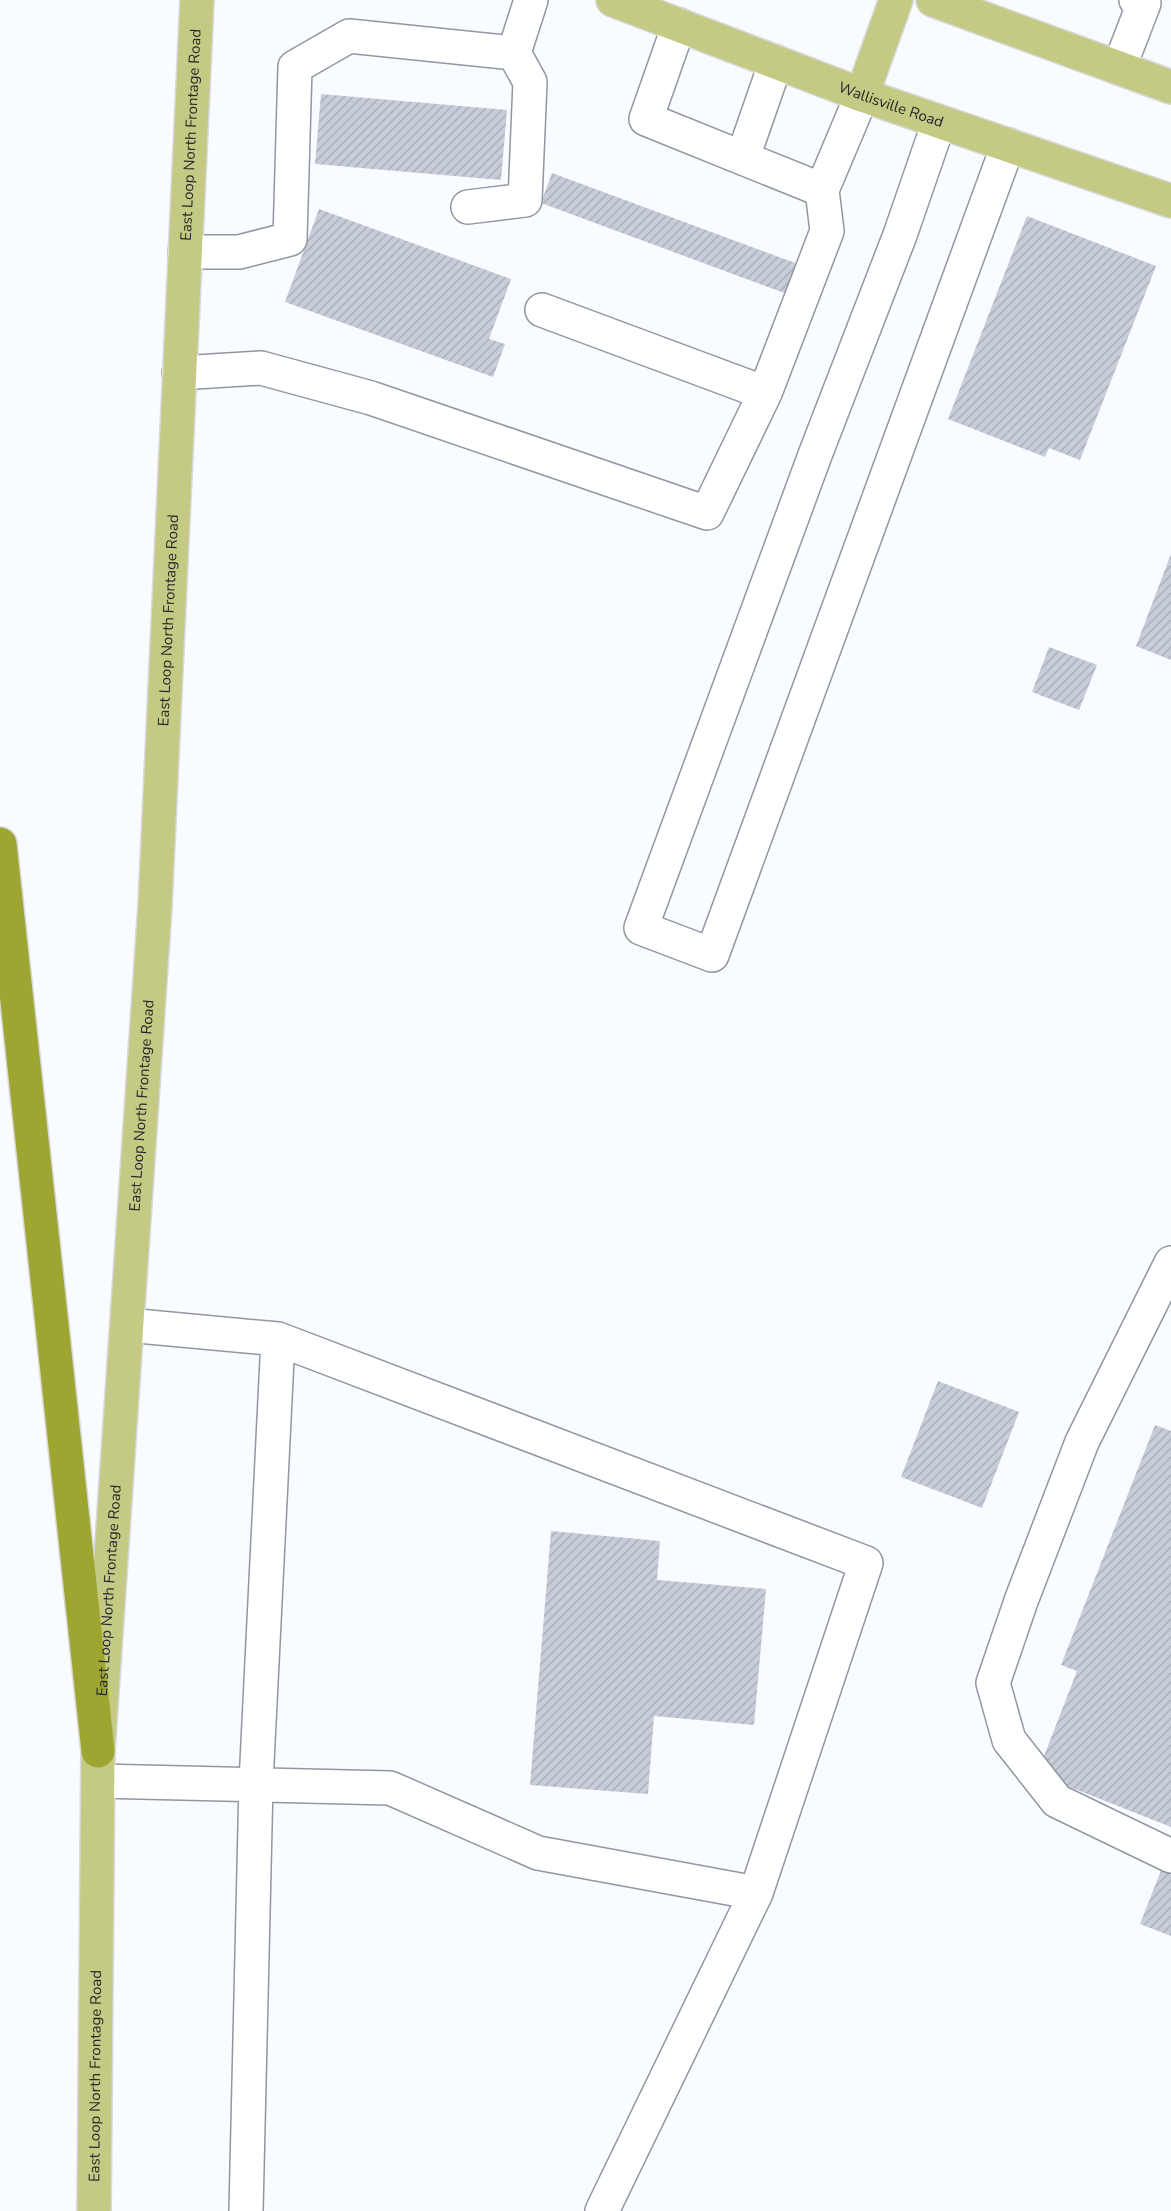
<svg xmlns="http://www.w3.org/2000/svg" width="1171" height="2211" font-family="'Nunito Sans',sans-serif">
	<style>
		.building { fill: url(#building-hatch) }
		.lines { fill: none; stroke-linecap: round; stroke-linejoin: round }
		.minor-casing { stroke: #9197a0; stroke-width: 36 }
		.major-casing { stroke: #d8d8d9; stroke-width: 36 }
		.highway-casing { stroke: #d8d8d9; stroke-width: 36 }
		.minor { stroke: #fff; stroke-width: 33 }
		.major { stroke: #c4ca83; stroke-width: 33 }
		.highway { stroke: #9da630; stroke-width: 33 }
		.labels { text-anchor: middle; stroke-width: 4.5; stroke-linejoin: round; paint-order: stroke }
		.street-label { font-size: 15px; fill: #25272b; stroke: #fff }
	</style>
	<defs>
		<pattern id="building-hatch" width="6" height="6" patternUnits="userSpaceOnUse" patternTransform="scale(1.5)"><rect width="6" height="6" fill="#c7cdd8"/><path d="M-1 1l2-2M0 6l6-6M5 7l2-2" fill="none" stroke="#abb0ba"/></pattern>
	</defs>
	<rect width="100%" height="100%" fill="#f8fbff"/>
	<path class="building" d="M321,94L507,110L501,180L315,164Z
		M552,173L798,264L787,294L541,203Z
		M319,209L511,279L489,339L505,344L493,377L285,302Z
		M1027,216L1156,266L1080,460L1049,448L1045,457L948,419Z
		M1171,554V660L1136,646Z
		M1049,647L1097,665L1079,710L1032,692Z
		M938,1381L1019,1412L982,1508L901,1477Z
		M1155,1425L1171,1431V1827L1037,1774L1077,1671L1061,1665Z
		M551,1531L660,1541L657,1580L766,1589L754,1725L654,1716L648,1794L530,1785Z
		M1171,1845V1936L1140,1924Z"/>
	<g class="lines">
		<g class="minor-casing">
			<path id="minor" d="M514,53L531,0
				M1119,68L1144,3L1136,0
				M939,122L900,235L815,455L641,928L712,955L1008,145
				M743,157L776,62
				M822,190L862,95
				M185,252H239L290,239L295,67L349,36L514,53L530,82L525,200L468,207
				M542,310L765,393L827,231L822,190L646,119L679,25
				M179,373L261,368L371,398L707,513L765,393
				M1171,1263L1082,1442L1021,1601L993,1683L1009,1740L1057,1801L1171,1856
				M127,1325L278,1339
				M98,1781L390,1788L538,1853L756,1893
				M246,2211L256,1783L278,1339L866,1563L756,1893L602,2211"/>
		</g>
		<g class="major-casing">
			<g id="major">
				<path id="s1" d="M613,0L862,95L1171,201"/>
				<path d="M933,0L1171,87"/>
				<path d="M862,95L896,0"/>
				<path id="s2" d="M94,2211L98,1751L155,906L197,0"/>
			</g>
		</g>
		<g class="highway-casing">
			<path id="highway" d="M0,844L98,1751"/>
		</g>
		<use href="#minor" class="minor"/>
		<use href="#major" class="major"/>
		<use href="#highway" class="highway"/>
	</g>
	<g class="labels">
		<g class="street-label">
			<text dy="5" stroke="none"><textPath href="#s1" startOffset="297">Wallisville Road</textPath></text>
			<text dy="5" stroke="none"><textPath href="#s2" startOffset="2079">East Loop North Frontage Road</textPath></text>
			<text dy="5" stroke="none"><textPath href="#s2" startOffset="1593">East Loop North Frontage Road</textPath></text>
			<text dy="5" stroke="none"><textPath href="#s2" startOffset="1107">East Loop North Frontage Road</textPath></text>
			<text dy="5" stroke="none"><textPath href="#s2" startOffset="621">East Loop North Frontage Road</textPath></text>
			<text dy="5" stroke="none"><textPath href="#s2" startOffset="135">East Loop North Frontage Road</textPath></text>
		</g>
	</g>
</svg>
